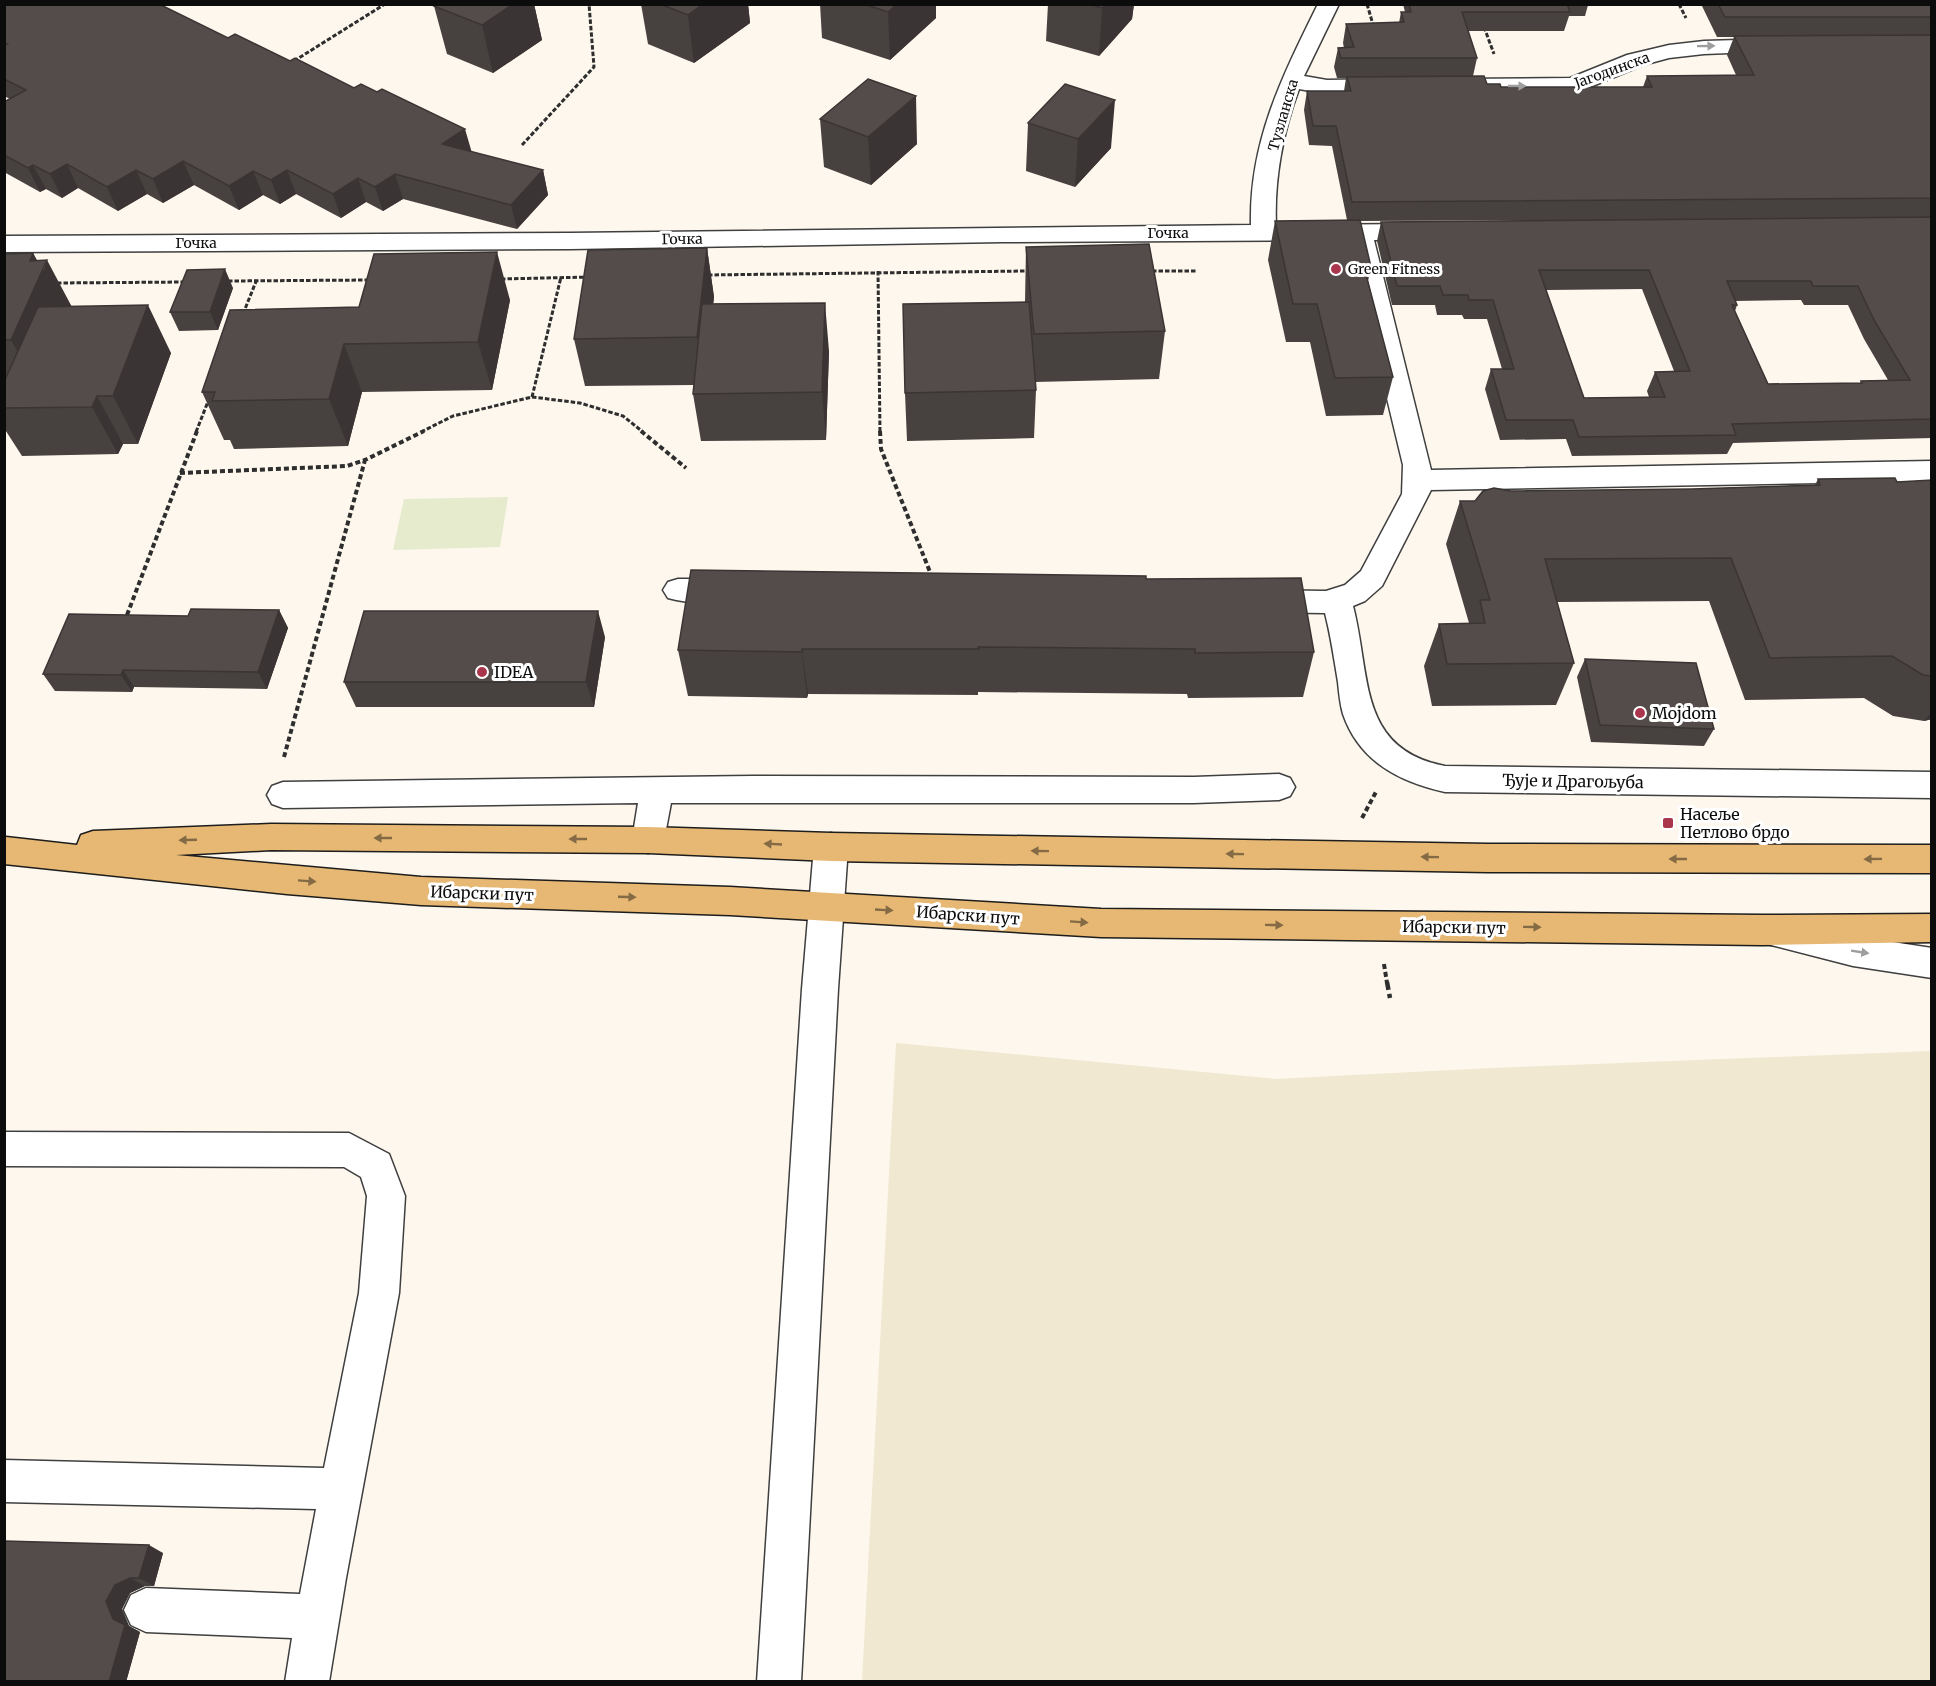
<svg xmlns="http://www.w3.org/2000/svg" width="1936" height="1686" font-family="Merriweather,serif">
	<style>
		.farmland { fill: #f0e8d0 }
		.pitch { fill: #e5ebcc }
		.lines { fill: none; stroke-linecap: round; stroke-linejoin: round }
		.minor-casing { stroke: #3f3f3f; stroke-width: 3 }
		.major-casing { stroke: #1d1d1d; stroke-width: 3 }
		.path-far2 { stroke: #2e2e2e; stroke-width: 3; stroke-dasharray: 4.5 2; stroke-linecap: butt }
		.path-far1 { stroke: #2e2e2e; stroke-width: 4; stroke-dasharray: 5 3; stroke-linecap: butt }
		.path { stroke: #2e2e2e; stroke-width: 4.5; stroke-dasharray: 8 4; stroke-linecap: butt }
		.minor { fill: #fff; fill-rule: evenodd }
		.major { fill: #e7b873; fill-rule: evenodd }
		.wall { fill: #474140; fill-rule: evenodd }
		.shaded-wall { fill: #3a3534 }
		.building { fill: #534c4a; stroke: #3a3534; stroke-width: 1.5; fill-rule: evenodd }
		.oneway { fill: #9e9e9e }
		.oneway2 { fill: #846b45 }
		.poi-dot { fill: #aa364e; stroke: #fff; stroke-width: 2 }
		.labels { text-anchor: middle; stroke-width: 6; stroke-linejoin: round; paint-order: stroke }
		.far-street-label { font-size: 14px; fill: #0c0c0c; stroke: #fff }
		.far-poi-label { font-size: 14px; fill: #0c0c0c; stroke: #fff; text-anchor: start }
		.poi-label { font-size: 16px; fill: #0c0c0c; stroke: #fff; text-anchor: start }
		.street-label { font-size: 16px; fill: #0c0c0c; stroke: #fff }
	</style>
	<rect width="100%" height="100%" fill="#fdf7ed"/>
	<path class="farmland" d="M896,1043L1276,1079L1491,1068L1931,1051V1681H862Z"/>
	<path class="pitch" d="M508,497L500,547L393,550L404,499Z"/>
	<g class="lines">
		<g class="minor-casing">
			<path id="minor" d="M1318,4H1339L1304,76L1327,80L1388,79L1396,81L1399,86L1396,91L1388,93L1327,94L1299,89C1283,131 1274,180 1276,225L1425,224L1434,227L1437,232L1434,237L1425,240H1374L1431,470L1932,461V481L1431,490L1382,586L1365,601L1353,606C1371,675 1357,749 1445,766L1932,772V798L1445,792C1399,782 1359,761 1343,714C1340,704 1339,692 1338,682C1334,659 1331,636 1325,613L1261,612L1251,609L1246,601L1251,593L1261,590L1326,591L1345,585L1361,571L1402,494L1403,465L1349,240L1002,242L570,249L4,252V236L570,233L1251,225C1249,142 1282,77 1318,4Z
				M1774,39L1782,41L1785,46L1782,51L1704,54L1669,58L1643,65L1595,85L1570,92L1458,93L1450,91L1447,86L1450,81L1458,79L1570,78L1627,55L1669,45L1704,41Z
				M678,579H733L743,582L748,590L743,598C722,604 689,604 668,598L663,590L668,582Z
				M1279,774L1290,778L1295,787L1290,796L1279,800L1194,803H671L664,840L660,850L648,853L636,850L632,840L638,803L283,808L272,804L267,795L272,786L283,782L752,776L1194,777Z
				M831,833L843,837L848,847L838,989L801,1682H757L802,989L814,847L819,837Z
				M1779,919L1853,936L1932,948V978L1853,966L1767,944L1762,934L1767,924Z
				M4,1132L349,1133L389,1154L405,1196L399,1293L346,1578L329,1682H285L292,1638L146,1632L131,1625L124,1610L131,1595L146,1588L300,1594L316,1509L4,1502V1460L324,1468L359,1293L367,1196L361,1177L344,1167L4,1166Z"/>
		</g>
		<g class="major-casing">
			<path id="major" d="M271,824L648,827L831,833L1488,844L1932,845V873L1488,872L831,861L648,853L271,850L176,855L421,877L730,887L1101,909L1762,915L1932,914V942L1762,945L1101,937L730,915L421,905L287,894L4,864L6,837L77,845L81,835L93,831Z"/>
		</g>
		<path class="path-far2" d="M1367,4L1374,28
			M1679,4L1686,18
			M1484,27L1494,54
			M294,61L385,4
			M522,145L594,67L589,4
			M878,271L880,432
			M1152,271H1196
			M708,275L1027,271
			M501,279L589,277
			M228,281L370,280
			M57,283L187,282
			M243,314L257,279
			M532,397L561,277
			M196,432L209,399
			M421,432L453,416L532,397L580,403L623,416L643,432"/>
		<path class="path-far1" d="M641,431L686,468
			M880,431L881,449L932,577
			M180,473L347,466L365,460L424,431
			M127,615L197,431
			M284,757L365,460
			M1362,818L1377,790
			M1384,964L1387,983"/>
		<path class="path" d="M1387,982L1390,998"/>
		<use href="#minor" class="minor"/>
		<use href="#major" class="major"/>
	</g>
	<path class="wall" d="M4,4L228,38L471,152L543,170L548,195L517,229L403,199L383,211L366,202L341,218L296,194L280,204L263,195L239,210L194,185L163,203L147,194L118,211L78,188L62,198L46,189L40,192L4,172V102L10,99L4,96Z
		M437,4H534L542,40L493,73L447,54L434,6Z
		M641,4H748L750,23L694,63L648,44Z
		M820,4H936V18L890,60L822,38Z
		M1048,4H1134L1132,19L1099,56L1046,41Z
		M1403,4H1932V438L1733,443L1727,454L1572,456L1566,439L1500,440L1485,389L1491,369H1502L1487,319H1464L1462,315H1437L1435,305H1392L1377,241L1381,222L1595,220L1360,221L1371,267L1368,281L1393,377L1383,415L1326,416L1310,342H1286L1268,260L1275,221L1347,220L1332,146L1309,145L1304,110L1307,91H1344L1346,78H1337L1334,67L1338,48H1344L1343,43L1346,24L1399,23L1401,12H1405ZM1588,5L1702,6L1717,37H1734L1727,55L1736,75L1647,76L1643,87H1501L1487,84L1473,76L1477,58L1468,31H1564L1569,16H1585ZM1642,289L1674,371L1655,372L1647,391L1649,397L1584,398L1546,290ZM1801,300L1804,305H1848L1864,339L1888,380L1861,381L1860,383L1768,384L1735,311L1737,305L1735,301Z
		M820,119L917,144L871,185L824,167Z
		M1028,123L1111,148L1075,187L1026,171Z
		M1026,247L1165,331L1159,379L1035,382L1036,390L1034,438L907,441L905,393L1025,302Z
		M707,248L714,297L713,304L829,351L826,440L701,441L693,394L694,385L585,386L574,339Z
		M33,253L37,261L72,307L171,353L138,444H123L118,454L22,456L4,428V254Z
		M233,288L218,330L179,331L170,312Z
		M510,300L492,390L362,392L348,446L234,449L230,440H224L202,392L359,307Z
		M1818,479L1897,482L1932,480V719L1924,721L1893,716L1864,698L1745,700L1709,601L1557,602L1574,663L1556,705L1432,706L1424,666L1439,624L1469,623L1446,544L1460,501H1475L1511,491L1692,489L1815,485Z
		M1146,579L1314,652L1303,697L1188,698L1187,694L978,692V695L808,694L807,698L688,696L678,650Z
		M279,610L288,628L267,689L134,687L132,692L55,691L43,674L188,616Z
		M605,637L594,707H356L344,682Z
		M1585,659L1714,729L1704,746L1591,742L1577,677Z
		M4,1541L163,1553L154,1586H145L130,1593L122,1609L129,1626L140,1632L126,1682Z"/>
	<path class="shaded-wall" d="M513,4H534L542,40L493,73L482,25Z
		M703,4H748L750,23L694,63L688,15Z
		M897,4H936V18L890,60L888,12Z
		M1106,4H1134L1132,19L1099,56L1102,8Z
		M916,96L917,144L871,185L868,137Z
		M1115,100L1111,148L1075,187L1078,139Z
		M465,129L472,153L442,144Z
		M183,161L194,185L163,203L153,179Z
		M67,164L78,188L62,198L50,174Z
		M33,165L46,189L40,192L28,168Z
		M136,170L147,194L118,211L107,187Z
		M287,170L296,194L280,204L271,180Z
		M543,170L548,195L517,229L511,205Z
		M253,171L263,195L239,210L229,186Z
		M395,174L403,199L383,211L375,187Z
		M358,178L366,202L341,218L333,194Z
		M707,248L714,297L705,385L697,337Z
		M497,252L510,300L492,390L478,342Z
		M33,253L43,271L47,260L73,309L38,388L11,340L30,261Z
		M225,269L233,288L218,330L210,312Z
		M825,303L829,351L826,440L822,392Z
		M148,305L171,353L138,444L113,396Z
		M344,344L362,392L348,446L329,399Z
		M97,396L123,444L118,454L92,407Z
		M279,610L288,628L267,689L258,672Z
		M598,611L605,637L594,707L586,682Z
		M802,649L808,694L807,698L802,652Z
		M123,670L134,687L132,692L121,675Z
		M1932,712V719L1924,721Z
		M149,1545L163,1553L154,1586L139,1578Z
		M130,1578L145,1586L130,1593L122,1609L129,1626L140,1632L126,1682H109L113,1619L106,1601L115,1585Z"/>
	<path class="building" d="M4,4H159L228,38L235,34L290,61L295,58L354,88L361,84L377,92L382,89L465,129L442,144L543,170L511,205L395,174L375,187L358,178L333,194L287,170L271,180L253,171L229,186L183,161L153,179L136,170L107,187L67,164L50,174L33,165L28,168L4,155V102L26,90L4,79V45L7,44L4,43Z
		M437,4H513L482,25L434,6Z
		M660,4H703L688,15Z
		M864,4H897L888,12Z
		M1088,4H1106L1102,8Z
		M1409,4H1567L1570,12H1462L1477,58H1341L1338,48L1354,47L1346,24L1404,22L1401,12H1411Z
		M1718,4H1932V17H1725Z
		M1932,35V198L1352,202L1336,126H1313L1307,91H1351L1347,77L1484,76L1487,84H1500L1501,87H1652L1647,76L1754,75L1734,36Z
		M868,79L916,96L868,137L820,119Z
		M1065,84L1115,100L1078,139L1028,123Z
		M1932,217V419L1732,424L1736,435L1579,437L1573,420H1506L1491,369H1514L1493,300H1469L1468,295H1443L1440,286H1397L1381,222ZM1539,270H1649L1690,371L1655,372L1665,397L1584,398ZM1727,281H1811L1813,286H1858L1874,320L1910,380L1861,381L1862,383L1768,384L1732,305H1737Z
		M1360,220L1371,267H1364L1393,377L1335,378L1317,304H1293L1275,221Z
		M1149,244L1165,331L1034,334L1026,247Z
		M707,248L697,337L574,339L588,250Z
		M497,252L478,342L344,344L329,399L212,401L215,392H202L230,310L359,307L374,254Z
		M33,253L30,261L47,260L11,340H4V254Z
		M225,269L210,312H170L187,270Z
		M1029,302L1036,390L905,393L903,304Z
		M825,303L822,392L693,394L702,304Z
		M148,305L113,396H97L92,407L4,408V382L38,307Z
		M1895,478L1897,482L1932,480V676L1923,675L1892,656L1770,658L1731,558L1545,559L1574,663L1447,664L1439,624L1485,623L1480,600H1490L1460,501H1475L1483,491L1494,488L1511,491L1692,489L1820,485L1818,479Z
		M691,570L1146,576V579L1301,578L1314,652L1195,653V649L978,647L979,649H802V652L678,650Z
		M191,609L279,610L258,672L123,670L121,675L43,674L69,614L188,616Z
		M364,611H598L586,682H344Z
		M1585,659L1696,663L1714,729L1600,725Z
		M4,1541L149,1545L139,1578H130L115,1585L106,1601L113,1619L125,1625L109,1682H4Z"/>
	<defs><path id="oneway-solid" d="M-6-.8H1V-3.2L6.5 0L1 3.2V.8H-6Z" transform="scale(1.5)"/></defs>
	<g class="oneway">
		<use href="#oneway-solid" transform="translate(1706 46) rotate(-1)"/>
		<use href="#oneway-solid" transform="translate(1517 86)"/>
		<use href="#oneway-solid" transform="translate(1860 952) rotate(9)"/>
	</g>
	<g class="oneway2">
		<use href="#oneway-solid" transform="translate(383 838) rotate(-180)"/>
		<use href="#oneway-solid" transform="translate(578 839) rotate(-180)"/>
		<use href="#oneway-solid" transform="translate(188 840) rotate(178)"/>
		<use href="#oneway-solid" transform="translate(773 844) rotate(-177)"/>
		<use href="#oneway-solid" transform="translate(1040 851) rotate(-179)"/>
		<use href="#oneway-solid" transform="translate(1235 854) rotate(-179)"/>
		<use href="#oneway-solid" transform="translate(1430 857) rotate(-179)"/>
		<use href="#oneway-solid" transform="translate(1678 859) rotate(-180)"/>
		<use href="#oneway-solid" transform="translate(1873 859) rotate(179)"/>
		<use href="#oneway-solid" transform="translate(307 881) rotate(4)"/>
		<use href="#oneway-solid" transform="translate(627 897) rotate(2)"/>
		<use href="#oneway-solid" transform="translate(884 910) rotate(3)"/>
		<use href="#oneway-solid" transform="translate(1079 922) rotate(4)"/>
		<use href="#oneway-solid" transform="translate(1274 925) rotate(1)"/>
		<use href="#oneway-solid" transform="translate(1532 927) rotate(1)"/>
	</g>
	<g class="poi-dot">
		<circle cx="1336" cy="269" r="6"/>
		<circle cx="482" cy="672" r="6"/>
		<circle cx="1640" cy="713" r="6"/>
		<rect x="1662" y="817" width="12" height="12" rx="3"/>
	</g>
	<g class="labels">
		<g class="far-street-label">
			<text transform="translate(1612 70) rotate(-20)" y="5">Јагодинска</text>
			<text transform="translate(1283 115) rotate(-74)" y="5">Тузланска</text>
			<text x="1168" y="238">Гочка</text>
			<text transform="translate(682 239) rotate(-1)" y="5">Гочка</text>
			<text x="196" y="248">Гочка</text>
		</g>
		<g class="far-poi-label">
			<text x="1348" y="274">Green Fitness</text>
		</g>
		<g class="poi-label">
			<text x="494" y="678">IDEA</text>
			<text x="1652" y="719">Mojdom</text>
			<text x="1680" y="820">Насеље<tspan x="1680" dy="18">Петлово брдо</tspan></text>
		</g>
		<g class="street-label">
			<text transform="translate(1573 781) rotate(1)" y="6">Ђује и Драгољуба</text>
			<text transform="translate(482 893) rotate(2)" y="6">Ибарски пут</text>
			<text transform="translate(968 915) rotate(4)" y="6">Ибарски пут</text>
			<text transform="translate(1454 927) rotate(1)" y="6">Ибарски пут</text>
		</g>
	</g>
	<rect width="1936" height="1686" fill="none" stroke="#0c0c0c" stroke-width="12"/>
</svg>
